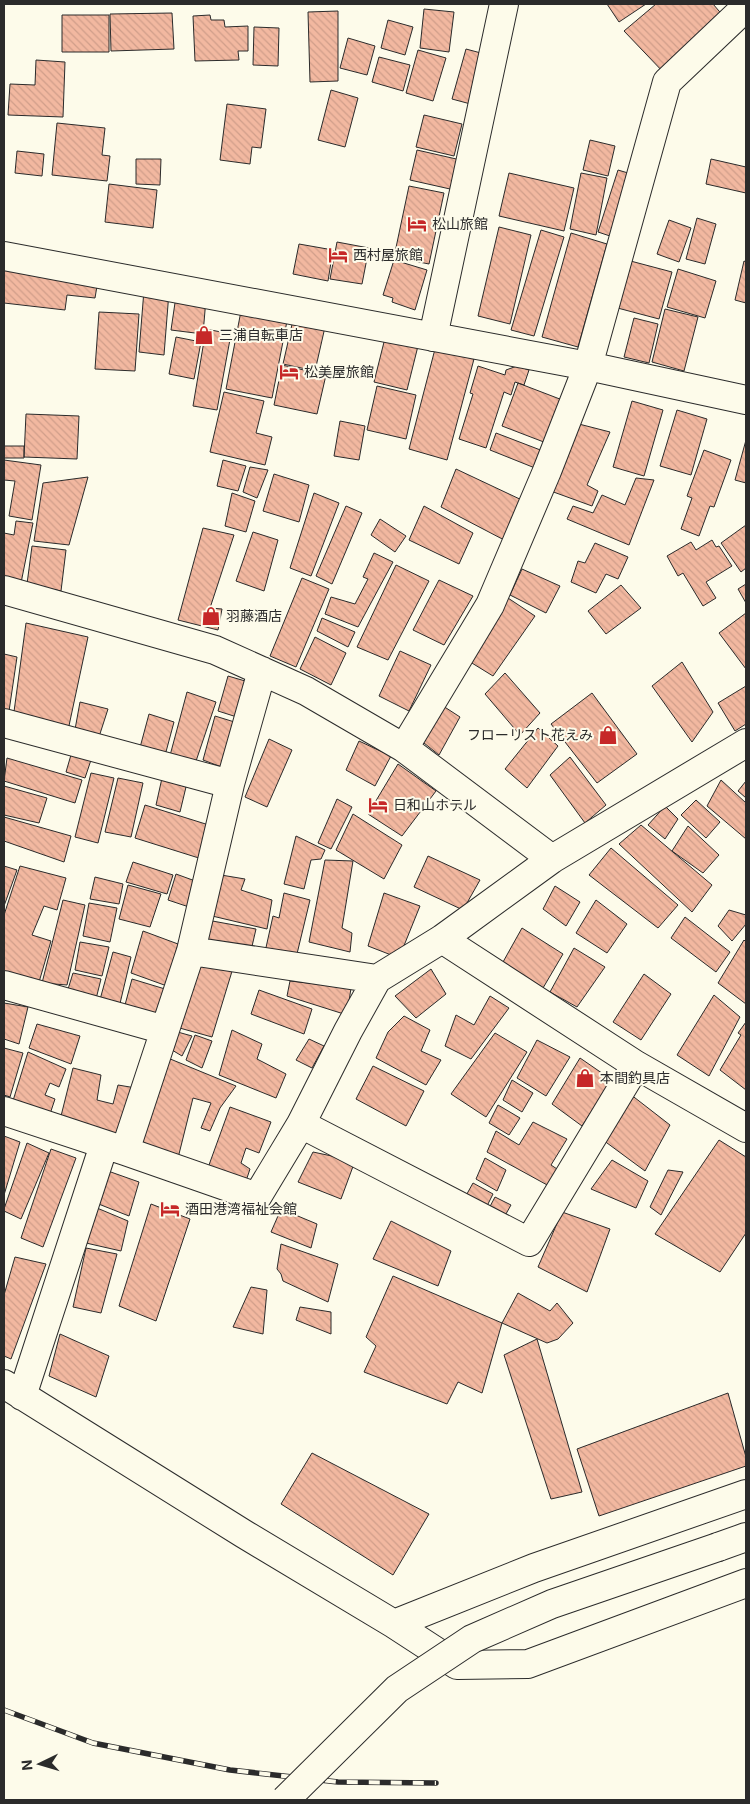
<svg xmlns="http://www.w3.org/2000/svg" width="750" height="1804" font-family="Inter,'Noto Sans JP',sans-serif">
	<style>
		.building { fill: url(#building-back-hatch); stroke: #2b2b2b }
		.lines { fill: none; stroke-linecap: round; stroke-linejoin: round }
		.minor-casing { stroke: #2b2b2b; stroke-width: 30 }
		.minor { stroke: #fdfbea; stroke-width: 28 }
		.rail-casing { stroke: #2b2b2b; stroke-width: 5.5 }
		.rail { stroke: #fdfbea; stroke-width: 4; stroke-dasharray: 11; stroke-linecap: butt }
		.minor-bridge-casing { stroke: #2b2b2b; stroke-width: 30; stroke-linecap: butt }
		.minor-bridge { stroke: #fdfbea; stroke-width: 28 }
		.labels { text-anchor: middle; stroke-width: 4; stroke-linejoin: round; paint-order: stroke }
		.poi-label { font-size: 14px; fill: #2b2b2b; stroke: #fdfbea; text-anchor: start }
	</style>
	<defs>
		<pattern id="building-back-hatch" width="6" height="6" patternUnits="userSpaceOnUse" patternTransform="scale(1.25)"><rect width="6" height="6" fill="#f2b8a0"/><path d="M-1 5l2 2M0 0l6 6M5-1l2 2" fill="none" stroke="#d09e8a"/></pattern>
	</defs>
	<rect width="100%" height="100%" fill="#fdfbea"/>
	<path class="building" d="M607,4H646L619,22Z
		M656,4H713L725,18L666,75L624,31Z
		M424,9L454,12L449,52L420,48Z
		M338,11V81L310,82L308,12Z
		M172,13L174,49L111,51L110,14Z
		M62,15H109V52H62Z
		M210,15L211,20H224L225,27L248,26V51H238L239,60L195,61L193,16Z
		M388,20L413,27L405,55L381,48Z
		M254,27L279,28L278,66L253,65Z
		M348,38L375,46L367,75L340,68Z
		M466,49L492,56L478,106L452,99Z
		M418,50L446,58L433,101L406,93Z
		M379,57L410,65L403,91L372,82Z
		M36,60L65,62L63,117L8,115L10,84L35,85Z
		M331,90L358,98L345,147L318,140Z
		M227,104L266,109L261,148L252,147L250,164L220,160Z
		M424,115L462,124L454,156L416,147Z
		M57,123L105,128L102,155L110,156L107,181L52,175Z
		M590,140L615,146L608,176L583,170Z
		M417,150L465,161L459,191L410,180Z
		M17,151L44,154L42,176L15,173Z
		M136,159H161L160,185L136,184Z
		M711,159L746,167V193L706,184Z
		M618,170L638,176L619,239L598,232Z
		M509,173L574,188L564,231L499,216Z
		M581,173L607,178L596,235L570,229Z
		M109,184L157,190L153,228L105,222Z
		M409,186L444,193L429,264L394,257Z
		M697,218L716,224L705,264L686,259Z
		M669,220L691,228L679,262L657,254Z
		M499,227L531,235L510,324L478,316Z
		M541,230L564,237L534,336L511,330Z
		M571,233L607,244L578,347L542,337Z
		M337,242L369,248L362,284L330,279Z
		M299,244L333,250L328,281L293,274Z
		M623,259L672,272L659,319L610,306Z
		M394,260L427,270L415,310L392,302L393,298L383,295Z
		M744,261L746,262V303L735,300Z
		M4,268L98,280L95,298L67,295L65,310L4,303Z
		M678,269L716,281L705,318L667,307Z
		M144,290L169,292L164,355L139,352Z
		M176,296L206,299L203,334L171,330Z
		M665,309L698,317L684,371L652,362Z
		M241,311L287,321L272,398L226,389Z
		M99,312L139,314L135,371L95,369Z
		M634,318L658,324L649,363L624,357Z
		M293,320L325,327L315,371L283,364Z
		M206,329L231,334L217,410L193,406Z
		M176,337L201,342L194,379L169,374Z
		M385,338L418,346L407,390L374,382Z
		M435,349L474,359L447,460L409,449Z
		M282,365L326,375L317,414L274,405Z
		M478,366L505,375L506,370L517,366L529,370L524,385L515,382L511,395L504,392L486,448L459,439L473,394L470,393Z
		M518,383L565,401L549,444L502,426Z
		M377,386L416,395L406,439L367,430Z
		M224,392L264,401L256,433L272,437L265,465L210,452Z
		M632,401L663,410L644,476L613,467Z
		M677,410L707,419L691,475L660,466Z
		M26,414L79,416L77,459L24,457Z
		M340,421L365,426L359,460L334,456Z
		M575,423L610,432L587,485L598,491L592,506L548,490Z
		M496,433L543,451L535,468L490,450Z
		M746,440V483L735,480Z
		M4,446H24V458H4Z
		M704,450L731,460L714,507L710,506L699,536L681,529L692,498L687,496Z
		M4,460L41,465L32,520L9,516L15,481L4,480Z
		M223,460L246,466L238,491L217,486Z
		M250,467L268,470L257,498L243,492Z
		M456,469L526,502L508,542L441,507Z
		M274,474L309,485L299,522L263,511Z
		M88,477L69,545L34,541L43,483Z
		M636,478L654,480L629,545L567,519L573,506L593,513L602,495L625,505Z
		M232,493L255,501L246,532L225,526Z
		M314,493L339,503L311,576L290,568Z
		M346,506L362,513L332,584L316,576Z
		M424,506L473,533L459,564L409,540Z
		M380,519L406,536L395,552L371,535Z
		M16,521L33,523L21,583L4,578V533L14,535Z
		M746,525V568L741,572L721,543Z
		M203,528L234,535L210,608L222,609L218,630L178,620Z
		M253,532L278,540L264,591L236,581Z
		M712,540L716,547L719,546L732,566L706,582L716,598L703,606L683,573L678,576L667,556L691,542L696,550Z
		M595,543L628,557L618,579L606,574L596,593L571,582L578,561L585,563Z
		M32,546L66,550L61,591L27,584Z
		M374,553L393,562L358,627L325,614L331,597L355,604L368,579L363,577Z
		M396,565L429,581L388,660L357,647Z
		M522,569L560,586L546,613L510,595Z
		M302,578L329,589L296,667L270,656Z
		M439,580L473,596L444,645L413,630Z
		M746,584V603L738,589Z
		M621,585L641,608L606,634L588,611Z
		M505,596L535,616L493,676L467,660Z
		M746,613V669L719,633Z
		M322,618L355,632L348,647L317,631Z
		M26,623L88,637L67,735L13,719Z
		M315,637L346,653L331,685L300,669Z
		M400,651L431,665L409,711L379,696Z
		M4,654L17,657L8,718L4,717Z
		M682,662L713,712L692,742L652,686Z
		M505,673L540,713L520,735L485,694Z
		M228,676L252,683L240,718L218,711Z
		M746,686V724L735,731L718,703Z
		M187,692L216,702L193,770L168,763Z
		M592,693L637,754L597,783L551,724Z
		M80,702L108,709L97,743L74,735Z
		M440,704L460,717L439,755L419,739Z
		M149,714L174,722L163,763L138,755Z
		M215,716L241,724L227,769L203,760Z
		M538,728L558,746L527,788L505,769Z
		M269,739L292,750L267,807L245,797Z
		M359,741L391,756L375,786L346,770Z
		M73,748L93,754L85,778L66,772Z
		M570,757L606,805L585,823L550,775Z
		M7,758L82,780L75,803L4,781Z
		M398,764L436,791L402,836L368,814Z
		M91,773L114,778L98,843L75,837Z
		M118,778L143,783L131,837L105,832Z
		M162,778L186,787L180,812L156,805Z
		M721,780L746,803V839L707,806Z
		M746,781V798L738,791Z
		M4,786L47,798L39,823L4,815Z
		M337,799L352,807L331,849L318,843Z
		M696,800L720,822L706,838L681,815Z
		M145,805L212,826L202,859L135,838Z
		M665,806L678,819L665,839L648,825Z
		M353,814L402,845L384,879L336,850Z
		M4,817L71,836L64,862L4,841Z
		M641,825L712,885L692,912L619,844Z
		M688,826L719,855L703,873L672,851Z
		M296,836L325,850L321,859L311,860L304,889L284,884Z
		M611,848L678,905L658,928L589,875Z
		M428,856L480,880L463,910L414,887Z
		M325,860L353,861L342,928L352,933L350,952L309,942Z
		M133,862L173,875L167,894L126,882Z
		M4,866L17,870L4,906Z
		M20,866L66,878L57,910L44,906L32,935L51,941L37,989L4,981V915Z
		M176,874L198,882L192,908L168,900Z
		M221,875L245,879L241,890L272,900L267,929L208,915Z
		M95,877L123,884L119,904L90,899Z
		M128,885L161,894L150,927L119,919Z
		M555,886L580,902L566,926L543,909Z
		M284,893L310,900L296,958L265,952L273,916L279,918Z
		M384,893L420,906L399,958L368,946Z
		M63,900L85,905L67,985L42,983Z
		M596,900L627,924L607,953L576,933Z
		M89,903L117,908L110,942L83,936Z
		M729,910L746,915V924L732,941L718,926Z
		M685,917L730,952L716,972L671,938Z
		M207,920L256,929L250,955L202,947Z
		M522,928L563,954L543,988L503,962Z
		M143,931L178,944L167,986L131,973Z
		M744,940L746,942V1004L718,983Z
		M80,942L109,947L102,976L75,970Z
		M574,948L605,967L577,1007L550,992Z
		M113,952L131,957L118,1012L98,1007Z
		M195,962L233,968L212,1037L176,1027Z
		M431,969L446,994L416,1018L395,996Z
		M73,973L101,979L95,1003L65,999Z
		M644,974L671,994L641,1040L613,1022Z
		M132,979L165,989L154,1023L122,1016Z
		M290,981L351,988L347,1015L287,996Z
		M259,990L312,1009L304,1034L251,1014Z
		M714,995L740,1017L709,1076L677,1055Z
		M490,996L509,1008L471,1059L445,1046L456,1015L474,1025Z
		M4,1003L28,1007L19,1044L4,1039Z
		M404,1016L430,1030L421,1051L441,1060L426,1085L376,1058L388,1032Z
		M746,1022V1090L720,1070L741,1035L738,1033Z
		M37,1024L80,1036L71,1064L29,1048Z
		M232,1030L262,1044L257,1059L286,1074L276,1098L219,1075Z
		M174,1031L192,1036L182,1056L167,1047Z
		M495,1033L527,1052L486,1117L451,1094Z
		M195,1035L212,1041L202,1068L186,1060Z
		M309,1039L324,1046L312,1068L296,1060Z
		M537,1040L570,1057L546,1096L517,1078Z
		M4,1048L23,1053L10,1097L4,1095Z
		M28,1052L66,1069L59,1087L50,1083L45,1095L55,1099L49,1117L12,1104Z
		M163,1056L236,1086L220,1108L210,1131L201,1128L211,1103L193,1098L178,1158L138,1143Z
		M580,1058L612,1080L582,1126L552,1104Z
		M373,1066L424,1091L406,1126L356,1099Z
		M73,1068L101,1075L97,1100L113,1104L118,1085L136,1088L121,1139L59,1124Z
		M512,1080L533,1093L522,1112L503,1100Z
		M630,1094L670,1125L645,1171L603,1140Z
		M498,1105L520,1118L509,1135L489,1123Z
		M230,1107L271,1122L259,1153L246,1148L241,1163L250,1169L244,1187L205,1176Z
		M533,1122L567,1139L551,1165L557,1169L549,1186L487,1152L496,1131L519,1145Z
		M4,1136L20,1142L4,1195Z
		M719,1140L746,1157V1233L720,1272L655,1234Z
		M27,1143L49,1153L21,1219L4,1211V1209Z
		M51,1149L76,1158L43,1247L21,1238Z
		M313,1152L355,1161L341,1199L298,1182Z
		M485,1158L506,1170L497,1191L476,1179Z
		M612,1160L648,1181L636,1208L591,1189Z
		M668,1170L683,1172L661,1215L650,1207Z
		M108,1171L139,1182L129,1216L96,1203Z
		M473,1183L493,1194L483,1214L463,1201Z
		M495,1197L511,1205L502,1221L486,1214Z
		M151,1204L190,1219L156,1321L119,1306Z
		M97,1208L128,1221L121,1251L86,1243Z
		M281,1209L317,1224L311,1248L271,1232Z
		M562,1212L610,1229L587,1292L538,1267Z
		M391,1221L451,1251L438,1286L373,1259Z
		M281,1244L338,1264L328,1302L283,1281L281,1274L277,1269Z
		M86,1248L117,1254L101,1313L73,1307Z
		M15,1257L46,1264L11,1359L4,1356V1295Z
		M393,1276L502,1323L482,1393L458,1382L447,1404L364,1372L376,1346L366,1337Z
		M251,1287L267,1290L263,1334L233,1327Z
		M518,1293L550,1311L557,1303L573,1323L558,1339L547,1343L502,1323Z
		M300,1307L331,1312V1334L296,1320Z
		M60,1334L109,1356L96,1397L49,1376Z
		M537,1339L582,1492L551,1499L504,1355Z
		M728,1393L746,1457V1466L599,1516L577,1449Z
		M312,1453L429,1514L393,1575L281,1504Z"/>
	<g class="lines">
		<g class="minor-casing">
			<path id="minor" d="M4,256L588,366L746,400
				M433,337L504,4
				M4,590L215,650L306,691L404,748L552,859
				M4,723L230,784
				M404,748L490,605L547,471L588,366L667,82L746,7
				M442,939L636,1065L746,1128
				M191,951L377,979
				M4,985L165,1030
				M4,1111L125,1151L257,1197L301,1124L348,1031L377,979L442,939L552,859L746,743
				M301,1124L529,1242L636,1065
				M125,1151L191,951L230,784L262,671
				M4,1384L244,1534L394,1624
				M22,1396L104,1145
				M746,1494L534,1568L394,1624L457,1665L528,1664L746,1583
				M718,1547L746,1537"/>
		</g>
		<use href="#minor" class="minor"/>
		<g class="rail-casing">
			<path id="rail" d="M4,1710L93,1743L230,1770L338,1782L436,1783"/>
		</g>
		<use href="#rail" class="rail"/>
		<g class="minor-bridge-casing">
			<path id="minor-bridge" d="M285,1800L397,1689L472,1639L552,1604L718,1547"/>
		</g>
		<use href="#minor-bridge" class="minor-bridge"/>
	</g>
	<defs>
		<g id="hotel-bare" transform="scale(1.5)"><path d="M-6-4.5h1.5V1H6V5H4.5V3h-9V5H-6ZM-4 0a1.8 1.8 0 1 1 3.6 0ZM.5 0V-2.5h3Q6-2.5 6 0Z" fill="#c62828" stroke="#fdfbea" stroke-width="2.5" paint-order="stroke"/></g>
		<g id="shop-bare" transform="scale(1.5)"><path d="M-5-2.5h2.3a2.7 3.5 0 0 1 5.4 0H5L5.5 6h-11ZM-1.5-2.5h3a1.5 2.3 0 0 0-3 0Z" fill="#c62828" stroke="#fdfbea" stroke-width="2.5" paint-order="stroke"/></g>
	</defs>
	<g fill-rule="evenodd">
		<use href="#hotel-bare" x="417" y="224"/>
		<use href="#hotel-bare" x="338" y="255"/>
		<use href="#shop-bare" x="204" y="335"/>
		<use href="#hotel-bare" x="289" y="372"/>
		<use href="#shop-bare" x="211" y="616"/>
		<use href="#shop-bare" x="608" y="735"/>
		<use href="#hotel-bare" x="378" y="805"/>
		<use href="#shop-bare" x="585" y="1078"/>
		<use href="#hotel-bare" x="170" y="1209"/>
	</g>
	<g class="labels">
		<g class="poi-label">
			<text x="432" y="229">松山旅館</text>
			<text x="353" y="260">西村屋旅館</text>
			<text x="219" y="340">三浦自転車店</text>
			<text x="304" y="377">松美屋旅館</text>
			<text x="226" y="621">羽藤酒店</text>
			<text x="593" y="740" text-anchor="end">フローリスト花えみ</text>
			<text x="393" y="810">日和山ホテル</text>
			<text x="600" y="1083">本間釣具店</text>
			<text x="185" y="1214">酒田港湾福祉会館</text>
		</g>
	</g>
	<rect width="750" height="1804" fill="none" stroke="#2b2b2b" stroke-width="10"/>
	<g transform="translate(40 1764) rotate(265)" stroke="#fdfbea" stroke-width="4" paint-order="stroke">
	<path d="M0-4L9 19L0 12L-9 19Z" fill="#2b2b2b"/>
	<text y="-8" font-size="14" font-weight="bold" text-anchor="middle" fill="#2b2b2b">N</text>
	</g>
</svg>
